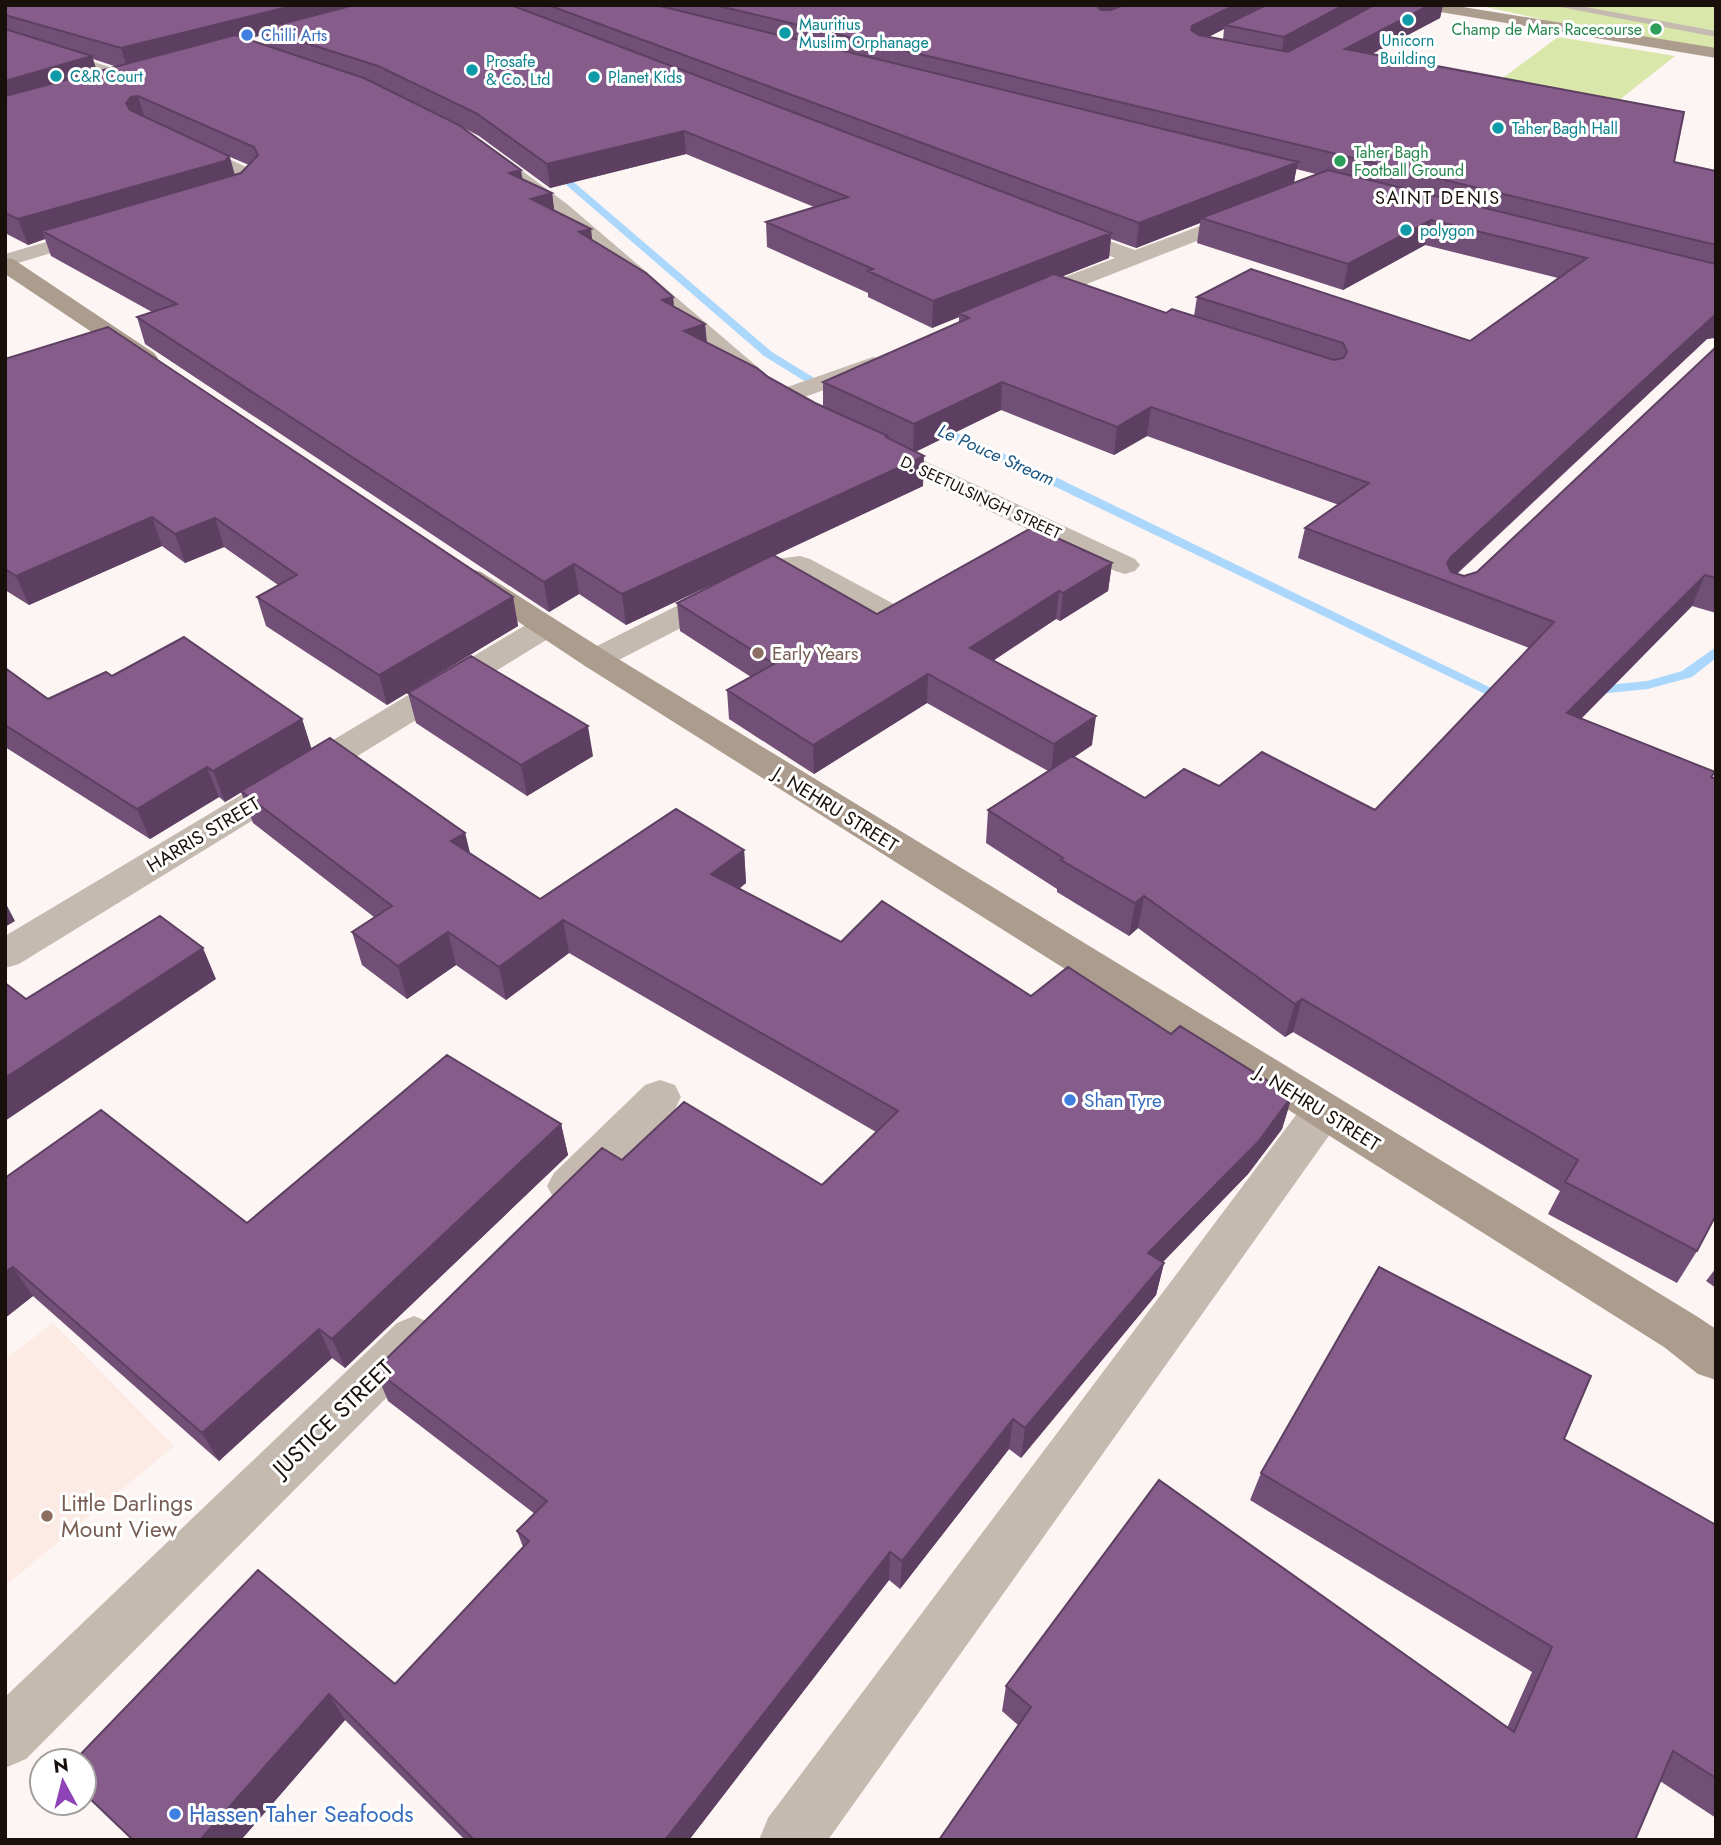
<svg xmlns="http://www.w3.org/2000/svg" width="1721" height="1845" font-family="Jost,sans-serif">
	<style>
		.built { fill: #fcebe5 }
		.green { fill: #d9e7ab }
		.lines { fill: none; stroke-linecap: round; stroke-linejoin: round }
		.stream { fill: #abd7fc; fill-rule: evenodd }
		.lane { fill: #c5bab0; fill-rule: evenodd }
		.street { fill: #c5bab0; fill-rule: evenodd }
		.secondary { fill: #ac9c8e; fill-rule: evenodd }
		.wall { fill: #724f77; fill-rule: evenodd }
		.shaded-wall { fill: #5d4061 }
		.building { fill: #855c8a; stroke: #5d4061; stroke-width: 2 }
		.culture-dot { fill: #0f9aa8; stroke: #fff; stroke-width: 2.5 }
		.leisure-dot { fill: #2e9e5b; stroke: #fff; stroke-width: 2.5 }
		.shop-dot { fill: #3f7fe0; stroke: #fff; stroke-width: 2.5 }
		.education-dot { fill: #8d6e63; stroke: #fff; stroke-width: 2.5 }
		.labels { text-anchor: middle; stroke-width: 6; stroke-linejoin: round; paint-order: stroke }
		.far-culture-label { font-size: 16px; fill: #0d838f; stroke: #fff; text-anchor: start }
		.far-leisure-label { font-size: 16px; fill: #27864d; stroke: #fff; text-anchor: end }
		.far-shop-label { font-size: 16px; fill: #366cbe; stroke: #fff; text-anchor: start }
		.far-street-label { font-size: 16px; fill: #1a100b; stroke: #fff }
		.far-neighbourhood-label { font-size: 18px; letter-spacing: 2px; fill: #1a100b; stroke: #fff }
		.far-water-label { font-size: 18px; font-style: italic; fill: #1a5681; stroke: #fff }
		.education-label { font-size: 19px; fill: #785e54; stroke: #fff; text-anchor: start }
		.street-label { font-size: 19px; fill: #1a100b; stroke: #fff }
		.shop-label { font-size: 19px; fill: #366cbe; stroke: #fff; text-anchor: start }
		.near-street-label { font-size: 23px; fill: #1a100b; stroke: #fff }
		.near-education-label { font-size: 23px; fill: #785e54; stroke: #fff; text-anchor: start }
		.near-shop-label { font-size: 23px; fill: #366cbe; stroke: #fff; text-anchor: start }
	</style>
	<rect width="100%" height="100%" fill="#fcf5f3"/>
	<path class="built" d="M53,1323L174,1446L5,1586V1359Z"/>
	<path class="green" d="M1477,5H1716V50L1550,21Z
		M1558,37L1675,56L1609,108L1492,86Z"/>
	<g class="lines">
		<path class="stream" d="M549,166H555L772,352L819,381L835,386V390L811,385L764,356L549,170Z
			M929,421L1043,471L1518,701L1516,704H1506L1035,477L925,427V423Z
			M1716,647V658L1692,677L1648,689L1589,695L1582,691L1589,687L1647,681L1682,671Z"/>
		<path class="lane" d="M1550,5H1575L1716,31V37Z"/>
		<path class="street" d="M5,35L133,74L135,78L133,82H121L5,45Z
			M186,139L259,173L262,177C250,193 233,206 212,201L209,197C216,187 229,191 240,179L179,149L177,145L179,141Z
			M510,165L517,167L567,204L775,382L778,387L776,391L873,357L882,359L885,364L882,369L788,403L779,406L770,403L766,398L770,394L757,392L553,212L503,175L500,171L503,167Z
			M1246,209L1253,211L1256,215L1253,219L1033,305H1017L1014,300L1017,295L1115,258L1053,234L1050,230L1053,226H1067L1135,250Z
			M97,227L104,229L107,233L104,237L5,267V254Z
			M877,439L1135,559L1140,565L1135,571L1125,574L1115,571L868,453L864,447L868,441Z
			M800,556L810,559L907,611L911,617L907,623L896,626L885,623L795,574L784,575L607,666L596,669L585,666L580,659L585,652L768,560Z
			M545,618L556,620L560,627L556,634L19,964L5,968V936L534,620Z
			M660,1080L675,1085L681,1097L675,1109L586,1199L570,1204L554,1199L547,1186L554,1173L645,1085Z
			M1323,1094L1338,1099L1345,1111L1338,1123L828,1840H759L768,1818L1308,1099Z
			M414,1316L431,1323L439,1338L431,1353L26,1759L5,1768V1697L397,1323Z"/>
		<path class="secondary" d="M1415,5H1451L1716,48V58L1422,9Z
			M5,258L13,259L154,353L158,358L154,363L146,365L138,363L5,274Z
			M471,569L481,572L607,652L1698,1317L1716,1329V1380L1698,1374L1664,1347L585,666L461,584L456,578L461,572Z"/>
	</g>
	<path class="wall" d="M5,5H1443L1440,18L1372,54L1674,162L1716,171V338L1707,339L1457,574L1464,576L1477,572L1716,347V613L1692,606L1581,719L1715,772L1712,777L1697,1251L1677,1283L1548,1214L1560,1191L1293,1032L1285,1037L1138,928L1129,936L1057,892V889L986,843L988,810L1048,771L927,703L814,774L729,719L727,690L751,677L680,631L677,603L738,572L626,625L579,594L549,612L145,344L137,317L152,312L51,256L45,239L28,245L5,233ZM1224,29L1223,40L1208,37ZM263,35L266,46L246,39ZM93,59L117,67L97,72ZM460,126L479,136L550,188L686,154L814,207L766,222L767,247L868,293V297L932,328L959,317V322L823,382V407L768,377L707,342L705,324L674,306L673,297L592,240L554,210L552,193L523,179ZM230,157L249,165L241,173L235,175ZM1296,169L1316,174L1294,183ZM1200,223L1197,243L1343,290L1425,245L1558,278L1470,341L1197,297L1194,316L1166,313L1061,277L1109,258L1111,239L1136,248ZM1001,410L1114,455L1147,436L1339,505L1305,528L1298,558L1529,648L1375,810L1219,786L1145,798L1074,757L1092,745L993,661L1056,619L1060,621L1108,591L1112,563L877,614L774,556L923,486L915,452Z
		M5,359L513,597L518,626L387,705L266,626L257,597L278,585L224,547L185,563L162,546L29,605L5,590Z
		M5,668L48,699L112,676L302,719L311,749L465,833L470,854L540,899L744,850L746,883L739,889L841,942L1031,996L1171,1034L1292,1096L1282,1129L1248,1174L1162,1262L1164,1263L1156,1295L1021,1458L1009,1449L900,1589L889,1580L689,1840H465L345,1720L241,1840H133L258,1570L395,1684L523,1547L517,1531L535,1514L388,1401L375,1370L622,1160L822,1185L876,1132L569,953L506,1000L456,965L407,999L362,965L352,932L374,917L253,823L241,792L225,802L219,797L150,839L5,747Z
		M408,693L593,756L527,796L416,723Z
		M561,1124L568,1155L345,1368L332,1358L219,1461L33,1296L5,1318V1178L247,1223Z
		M1716,1268V1288L1706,1281Z
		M1564,1439L1716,1525V1818L1660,1781L1018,1725L1002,1711L1006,1686L1507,1728L1532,1672L1250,1500L1261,1473Z"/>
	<path class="shaded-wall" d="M296,5H378L262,29L263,35L128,70L121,48Z
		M1095,5H1132L1093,25Z
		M1235,5H1273L1225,25L1224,29L1189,47L1192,26Z
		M1344,5H1374L1281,58L1284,37Z
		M1430,5H1443L1440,18L1341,70L1345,49Z
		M92,56L99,78L5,105V81Z
		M138,96L145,119L132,126L126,103L131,97Z
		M684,131L686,154L550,188L547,164Z
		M229,156L236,180L42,231L45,239L28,245L18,219Z
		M1298,162L1293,186L1201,218L1200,223L1136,248L1139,223Z
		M521,170L525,194L509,173Z
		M552,193L555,217L531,199Z
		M1431,220L1425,245L1343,290L1348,264Z
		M591,229L594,254L579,232Z
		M1111,233L1109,258L964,315L959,313V317L932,328L933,301Z
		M673,297L675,323L662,300Z
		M1716,314L1715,337L1707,339L1447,582V563L1451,557Z
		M705,324L707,351L684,331Z
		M1002,382L1001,410L913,453L914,424Z
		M1151,407L1147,436L1114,455L1117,427Z
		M924,456L923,486L626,625L622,594Z
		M152,517L162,546L29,605L16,576Z
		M215,518L224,547L185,563L175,534Z
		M1112,563L1108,591L1060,621L1063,593Z
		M574,564L579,594L549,612L544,582Z
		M1705,575L1692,606L1555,745L1567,713Z
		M1059,591L1056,619L968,677L970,648Z
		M513,597L518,626L387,705L379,675Z
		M928,674L927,703L814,774L813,745Z
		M1096,716L1092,745L1051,773L1054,744Z
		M302,719L312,750L225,802L213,771Z
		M588,726L593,756L527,796L521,765Z
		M207,767L219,797L150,839L137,809Z
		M465,833L473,865L451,841Z
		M744,850L746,883L714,907L711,874Z
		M1144,896L1138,928L1129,936L1135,903Z
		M5,902L15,921L5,927Z
		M563,920L569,953L506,1000L499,967Z
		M448,932L456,965L407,999L398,966Z
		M203,948L216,979L5,1121V1078Z
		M1302,999L1293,1032L1285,1037L1295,1004Z
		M1292,1096L1282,1129L1248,1174L1141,1285L1148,1253Z
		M561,1124L568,1155L345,1368L332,1339Z
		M1164,1263L1156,1295L1021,1458L1025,1428Z
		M13,1267L33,1296L5,1318V1272Z
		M319,1329L332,1358L219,1461L202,1433Z
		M1013,1419L1009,1449L900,1589L902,1561Z
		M890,1552L889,1580L689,1840H665Z
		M329,1694L345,1720L241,1840H200Z"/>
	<path class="building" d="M5,5H296L121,48L5,15Z
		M354,5H511L1111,233L933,301L868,271L873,269L766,222L848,197L684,131L547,164L476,113L378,66L262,29Z
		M548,5H656L1298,162L1139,223Z
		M715,5H1096L1101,10H1111L1123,5H1235L1192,26L1191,30L1199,35L1288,52L1374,5H1430L1345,49L1684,112L1674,162L1716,171V245Z
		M1266,5H1344L1284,37L1225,25Z
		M5,29L92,56L5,81Z
		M235,35L364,78L459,125L521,170L509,173L552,193L531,199L591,229L579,232L646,273L673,297L662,300L705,324L684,331L757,368L768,377L815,403L888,436L886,437L924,456L622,594L574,564L544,582L137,317L177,304L42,231L241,173L258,155L254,147L138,96L131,97L126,103L130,110L229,156L225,161L18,219L5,213V96Z
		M1328,170L1716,264V314L1451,557L1447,563L1451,572L1464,576L1477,572L1716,347V578L1705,575L1567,713L1715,772L1711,777L1716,779V1215L1697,1251L1565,1182L1578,1160L1302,999L1295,1004L1144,896L1135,903L1061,860L1063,858L988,810L1072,756L1145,798L1184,769L1219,786L1262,752L1375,810L1554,622L1305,528L1369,483L1151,407L1117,427L1002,382L914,424L823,382L969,318L959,313L1054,274L1166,313L1172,309L1334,360L1343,358L1347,352L1343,343L1197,297L1251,269L1470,341L1587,258L1431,220L1348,264L1201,218Z
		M108,327L513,597L379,675L257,597L297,575L215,518L175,534L152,517L16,576L5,569V359Z
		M1033,527L1112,563L1063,593L1059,591L970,648L1096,716L1054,744L928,674L813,745L727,690L774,664L677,603L773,555L877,614Z
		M184,637L302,719L213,771L207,767L137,809L5,725V668L48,699L106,672L112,676Z
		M471,656L588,726L521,765L408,693Z
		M330,738L465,833L451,841L540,899L676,809L744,850L711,874L841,942L882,901L1031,996L1068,967L1171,1034L1180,1026L1292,1096L1258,1142L1148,1253L1164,1263L1025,1428L1013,1419L902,1561L890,1552L665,1840H474L329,1694L200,1840H133L84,1793V1761H74L258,1570L395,1684L529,1541L517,1531L547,1501L375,1370L602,1148L622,1160L684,1102L822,1185L898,1111L563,920L499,967L448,932L398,966L352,932L392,906L241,791Z
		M160,916L203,948L5,1078V983L26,999Z
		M447,1055L561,1124L332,1339L319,1329L202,1433L13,1267L5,1272V1178L101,1110L247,1223Z
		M1379,1267L1591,1376L1564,1439L1716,1525V1778L1673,1751L1635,1840H939L1031,1707L1006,1686L1159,1480L1514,1732L1552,1647L1261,1473Z"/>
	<g class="culture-dot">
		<circle cx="1408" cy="20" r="7"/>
		<circle cx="785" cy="33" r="7"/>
		<circle cx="472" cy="70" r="7"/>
		<circle cx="56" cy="76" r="7"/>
		<circle cx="594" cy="77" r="7"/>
		<circle cx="1498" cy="128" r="7"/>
		<circle cx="1406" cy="230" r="7"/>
	</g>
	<g class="leisure-dot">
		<circle cx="1656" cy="29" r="7"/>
		<circle cx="1340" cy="161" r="7"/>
	</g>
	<g class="shop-dot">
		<circle cx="247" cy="35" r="7"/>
		<circle cx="1070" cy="1100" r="7"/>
		<circle cx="175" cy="1814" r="7"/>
	</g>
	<g class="education-dot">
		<circle cx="758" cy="653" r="7"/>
		<circle cx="47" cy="1516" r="7"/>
	</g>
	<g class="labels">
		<g class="far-culture-label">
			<text x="799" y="30">Mauritius<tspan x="799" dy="18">Muslim Orphanage</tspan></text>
			<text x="1408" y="46" text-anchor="middle">Unicorn<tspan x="1408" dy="18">Building</tspan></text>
			<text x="486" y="67">Prosafe<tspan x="486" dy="18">&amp; Co. Ltd</tspan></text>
			<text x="70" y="82">C&amp;R Court</text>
			<text x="608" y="83">Planet Kids</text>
			<text x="1512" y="134">Taher Bagh Hall</text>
			<text x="1420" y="236">polygon</text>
		</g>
		<g class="far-leisure-label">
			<text x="1642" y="35">Champ de Mars Racecourse</text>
			<text x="1354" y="158" text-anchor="start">Taher Bagh<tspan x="1354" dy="18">Football Ground</tspan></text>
		</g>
		<g class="far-shop-label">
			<text x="261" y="41">Chilli Arts</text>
		</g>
		<g class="far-street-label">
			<text transform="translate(981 497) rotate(25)" y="6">D. SEETULSINGH STREET</text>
		</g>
		<g class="far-neighbourhood-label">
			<text x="1438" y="204">SAINT DENIS</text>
		</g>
		<g class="far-water-label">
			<text transform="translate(996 455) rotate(24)" y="6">Le Pouce Stream</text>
		</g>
		<g class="education-label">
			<text x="772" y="660">Early Years</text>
		</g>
		<g class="street-label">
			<text transform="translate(836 809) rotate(32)" y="7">J. NEHRU STREET</text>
			<text transform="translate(203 834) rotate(-31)" y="7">HARRIS STREET</text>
			<text transform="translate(1318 1108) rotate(32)" y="7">J. NEHRU STREET</text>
		</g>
		<g class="shop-label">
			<text x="1084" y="1107">Shan Tyre</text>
		</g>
		<g class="near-street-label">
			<text transform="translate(333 1418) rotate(-44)" y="8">JUSTICE STREET</text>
		</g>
		<g class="near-education-label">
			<text x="61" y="1511">Little Darlings<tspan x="61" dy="26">Mount View</tspan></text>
		</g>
		<g class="near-shop-label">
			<text x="189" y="1822">Hassen Taher Seafoods</text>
		</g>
	</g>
	<rect width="1721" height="1845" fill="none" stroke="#1a100b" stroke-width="14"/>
	<g transform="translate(63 1782) rotate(353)"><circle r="33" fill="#ffffff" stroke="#a39f9d" stroke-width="2"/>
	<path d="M0-5L12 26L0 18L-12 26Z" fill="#8e44b6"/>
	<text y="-10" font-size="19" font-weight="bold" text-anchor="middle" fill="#1a100b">N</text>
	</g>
</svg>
